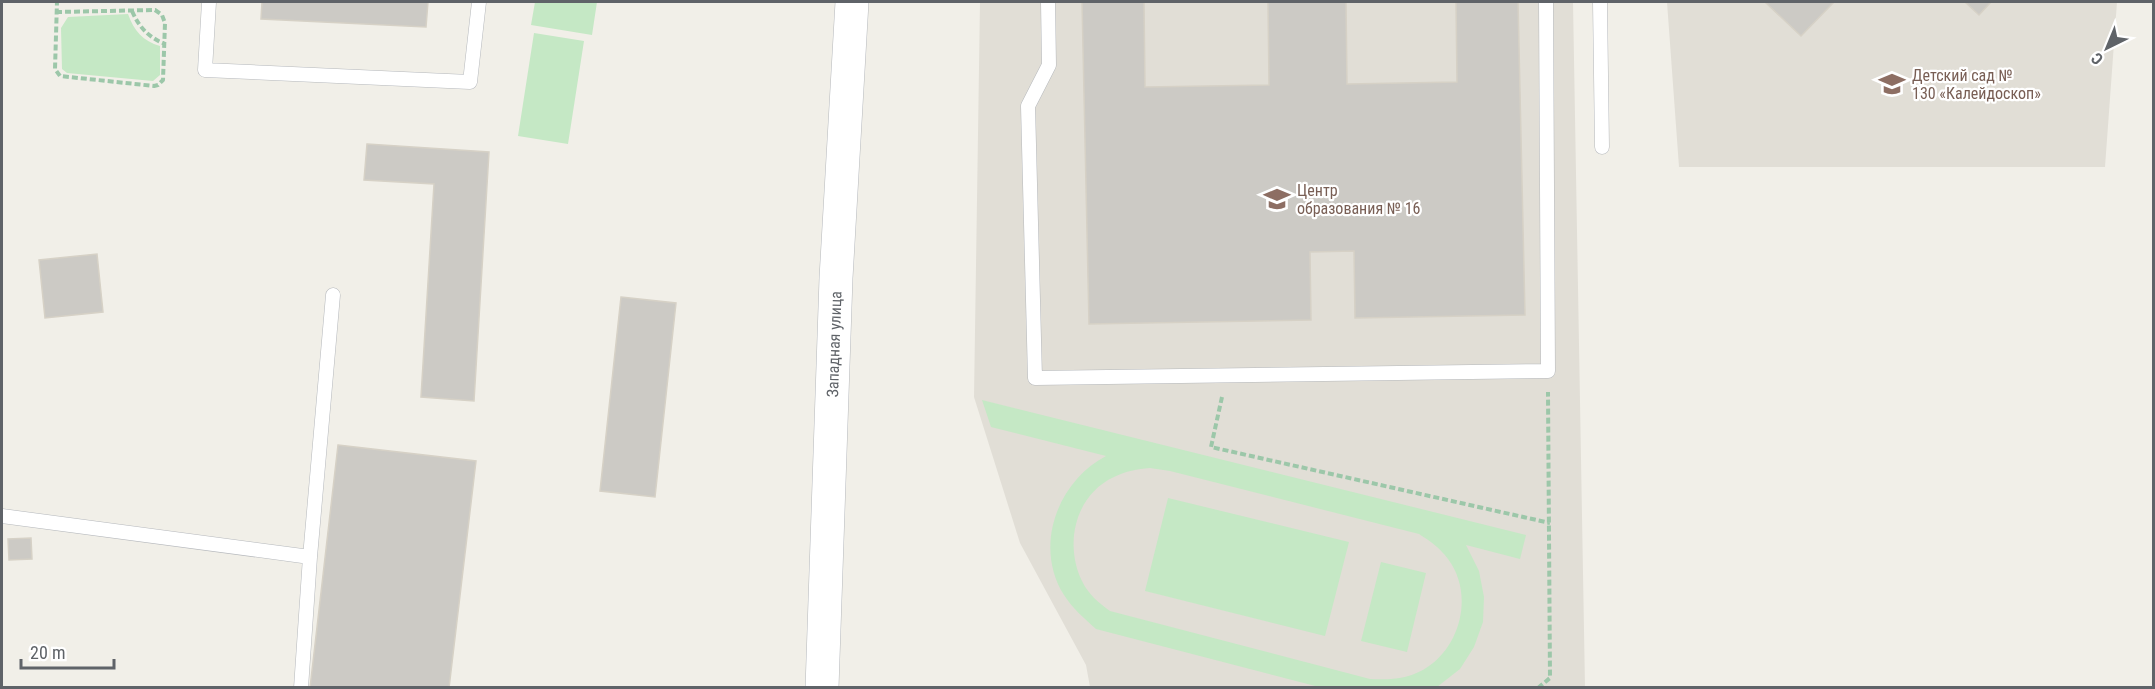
<svg xmlns="http://www.w3.org/2000/svg" width="2155" height="689" font-family="'Roboto Condensed',sans-serif">
	<style>
		.education { fill: #e1ded6 }
		.green { fill: #c5e8c5; fill-rule: evenodd }
		.building { fill: #cccac5; stroke: #d6d1c6; stroke-width: 1.5 }
		.lines { fill: none; stroke-linecap: round; stroke-linejoin: round }
		.service-casing { stroke: #b5b8bc; stroke-width: 15 }
		.tertiary-casing { stroke: #b5b8bc; stroke-width: 34 }
		.path { stroke: #9cc7a9; stroke-width: 4; stroke-dasharray: 6 3; stroke-linecap: butt }
		.service { stroke: #fff; stroke-width: 14 }
		.tertiary { stroke: #fff; stroke-width: 33 }
		.labels { text-anchor: middle; stroke-width: 4.5; stroke-linejoin: round; paint-order: stroke }
		.education-label { font-size: 16px; fill: #785e54; stroke: #fff; text-anchor: start }
		.street-label { font-size: 16px; fill: #5f6368; stroke: #fff }
	</style>
	<rect width="100%" height="100%" fill="#f1efe8"/>
	<path class="education" d="M980,2H1573L1585,687H1090L1086,665L1020,543L974,397Z
		M1667,2H2117L2105,167H1679Z"/>
	<path class="green" d="M535,2H597L592,35L531,25Z
		M128,14C134,31 143,41 160,46V75L153,81L67,73L62,69L61,28L68,17Z
		M534,33L584,41L568,144L518,136Z
		M982,400L1526,535L1520,559L1466,545L1479,571L1484,597L1483,622L1474,647L1460,669L1437,687H1319L1096,629C1084,618 1073,609 1064,595C1033,546 1058,481 1106,456L991,427ZM1150,468L1170,471L1419,534C1430,541 1440,548 1448,559C1473,592 1462,643 1429,666C1411,679 1391,680 1370,679L1110,611C1099,603 1088,594 1082,581C1064,544 1075,495 1114,477C1126,471 1137,469 1150,468Z
		M1168,498L1349,542L1325,636L1145,591Z
		M1381,562L1426,573L1407,652L1361,641Z"/>
	<path class="building" d="M262,2H428L426,27L261,19Z
		M1082,2H1144L1145,87L1269,85L1268,2H1346L1347,84L1457,82L1456,2H1518L1525,315L1355,318L1354,251L1310,252L1311,320L1089,324Z
		M1765,2H1834L1801,36Z
		M1965,2H1991L1979,15Z
		M367,144L489,152L474,401L421,397L434,184L364,180Z
		M97,254L103,312L45,318L39,260Z
		M621,297L676,303L655,497L600,491Z
		M338,445L476,461L449,688H310Z
		M31,538L32,559L9,560L8,539Z"/>
	<g class="lines">
		<g class="service-casing">
			<path id="service" d="M209,2L205,70L470,82L479,2
				M1048,2L1049,65L1028,106L1035,378L1548,371L1546,2
				M1600,2L1602,147
				M2,516L310,557L301,688
				M310,557L333,295"/>
		</g>
		<g class="tertiary-casing">
			<g id="tertiary">
				<path id="s1" d="M822,688L836,278L852,2"/>
			</g>
		</g>
		<path class="path" d="M132,11C139,27 148,37 165,44
			M56,12L155,10L162,15L165,23L163,80L158,85L154,86L60,76L55,69L57,2
			M1222,397L1211,447L1550,523
			M1538,688L1550,678L1548,392"/>
		<use href="#service" class="service"/>
		<use href="#tertiary" class="tertiary"/>
	</g>
	<defs>
		<g id="school-bare" transform="scale(2.07)"><path d="M0-5L7-2L0 1L-7-2ZM-4 1L0 2.5L4 1V4Q0 6-4 4Z" fill="#8d6e63" stroke="#fff" stroke-width="2.5" paint-order="stroke"/></g>
	</defs>
	<g fill-rule="evenodd">
		<use href="#school-bare" x="1892" y="84"/>
		<use href="#school-bare" x="1277" y="199"/>
	</g>
	<g class="labels">
		<g class="education-label">
			<text x="1912" y="81">Детский сад №<tspan x="1912" dy="18">130 «Калейдоскоп»</tspan></text>
			<text x="1297" y="196">Центр<tspan x="1297" dy="18">образования № 16</tspan></text>
		</g>
		<g class="street-label">
			<text dy="6" stroke="none"><textPath href="#s1" startOffset="344">Западная улица</textPath></text>
		</g>
	</g>
	<rect width="2155" height="689" fill="none" stroke="#5f6368" stroke-width="6"/>
	<g transform="translate(2107 48) rotate(223)" stroke="#ffffff" stroke-width="4.5" paint-order="stroke">
	<path d="M0-4.5L10 22L0 15L-10 22Z" fill="#5f6368"/>
	<text y="-9" font-size="16" font-weight="bold" text-anchor="middle" fill="#5f6368">С</text>
	</g>
	<path d="M21 659v9h93v-9" fill="none" stroke="#5f6368" stroke-width="3"/>
	<text x="30" y="659" font-size="18" fill="#5f6368" stroke="#ffffff" stroke-width="4.5" paint-order="stroke">20 m</text>
</svg>
